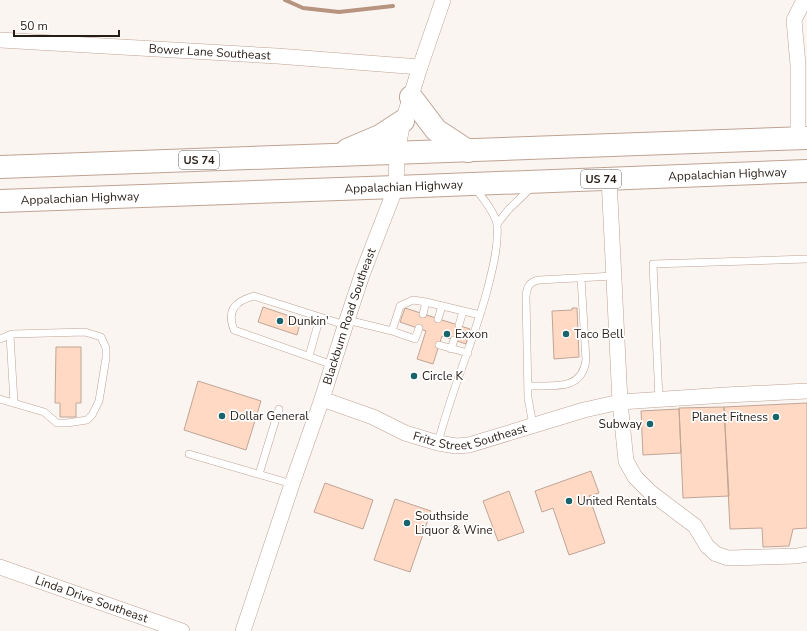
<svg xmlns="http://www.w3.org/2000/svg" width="807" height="631" font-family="'Nunito Sans',sans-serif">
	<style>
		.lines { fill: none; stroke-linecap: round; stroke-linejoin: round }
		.stream { stroke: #b7947f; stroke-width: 4 }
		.building { fill: #ffd9c3; stroke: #c0a595 }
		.service-casing { stroke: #bea393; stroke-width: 8 }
		.minor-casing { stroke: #bea393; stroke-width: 16 }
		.trunk-casing { stroke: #bea393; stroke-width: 24 }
		.service { stroke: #fff; stroke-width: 7 }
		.minor { stroke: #fff; stroke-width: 15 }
		.trunk { stroke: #fff; stroke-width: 22 }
		.poi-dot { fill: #17656b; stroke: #fff; stroke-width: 1.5 }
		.labels { text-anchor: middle; stroke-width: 3.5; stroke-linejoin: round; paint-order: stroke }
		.shield { fill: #fff; stroke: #68615d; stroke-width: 1 }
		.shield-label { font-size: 11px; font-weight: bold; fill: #271d17 }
		.street-label { font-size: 12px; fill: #271d17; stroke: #fff }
		.poi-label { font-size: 12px; fill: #271d17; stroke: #fff; text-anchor: start }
	</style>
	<rect width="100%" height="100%" fill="#fbf5f2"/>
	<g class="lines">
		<path class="stream" d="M285,0L303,8L339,12L393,6"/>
	</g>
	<path class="building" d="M263,307L301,320L297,335L258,322Z
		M405,308L470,329L466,344L442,336L433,364L417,359L426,331L400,322Z
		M572,308H577L579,357L554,359L552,311L572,310Z
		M56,347H81V403H76V417H60V403H55Z
		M198,381L261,401L246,450L184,430Z
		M807,403V528L793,529L789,546L763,547L762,528L730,529L724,407Z
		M724,407L729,496L683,498L679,408Z
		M679,409L681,453L643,455L641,411Z
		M591,471L599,493L589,496L605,543L569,555L553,508L542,512L535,491Z
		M325,483L373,500L363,529L314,512Z
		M509,491L524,532L498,541L483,501Z
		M395,499L431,511L410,572L374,560Z"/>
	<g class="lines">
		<g class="service-casing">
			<path id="service" d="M497,224L509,209L533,186
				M423,314L426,302
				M438,319L442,306
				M347,320L392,331L400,306L413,300L426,302L480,315
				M459,325L463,311
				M392,331L415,339L419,328
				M10,335L14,403
				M0,339L12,334L85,332L101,337L106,348V358L99,401L92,415L87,420L67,423H57L44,412L0,399
				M439,345L468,353
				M451,349L454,340
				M309,356L320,317
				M333,365L234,330C226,310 236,301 254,296L345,325
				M528,386C552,385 582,392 586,360L581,278
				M659,400L653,264L807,259
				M533,425L528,398L526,296C527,287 529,282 539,280L614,276
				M438,443C451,391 473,343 487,291C492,271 499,246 497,225C496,214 482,197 475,188
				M189,454L292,484
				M259,474L279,409"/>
		</g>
		<g class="minor-casing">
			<g id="minor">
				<path id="s1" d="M0,40L277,56L420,67"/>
				<path d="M798,138V65L794,20L804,0"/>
				<path d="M609,178L620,402L626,461L635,477L650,492L695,526L707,546L716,554L728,558L797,556L807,554"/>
				<path id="s2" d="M322,399L373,417L405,433L438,443L456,446L469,445L584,410L620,402L726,395L807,391"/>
				<path id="s3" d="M0,567L182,631"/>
				<path id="s4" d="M243,631L292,484L322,399L347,320L363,272L396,187L397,153L403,121L420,67L443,0"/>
			</g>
		</g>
		<g class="trunk-casing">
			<g id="trunk">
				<path d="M411,97L436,130L468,151"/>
				<path d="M347,150L380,136L403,121"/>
				<path d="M0,167L807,138"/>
				<path id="s5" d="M0,201L396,187L807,171"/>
			</g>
		</g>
		<use href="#service" class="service"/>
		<use href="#minor" class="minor"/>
		<use href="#trunk" class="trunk"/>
	</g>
	<g class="poi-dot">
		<circle cx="280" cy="321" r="4"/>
		<circle cx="447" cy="334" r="4"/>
		<circle cx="566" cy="334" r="4"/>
		<circle cx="414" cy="376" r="4"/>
		<circle cx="222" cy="416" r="4"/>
		<circle cx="776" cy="417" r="4"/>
		<circle cx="650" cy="424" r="4"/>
		<circle cx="569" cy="501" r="4"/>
		<circle cx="407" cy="523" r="4"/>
	</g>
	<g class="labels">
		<g class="shield">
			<rect x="179" y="151" width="40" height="18" rx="3"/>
			<rect x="581" y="170" width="40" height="18" rx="3"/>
		</g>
		<g class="shield-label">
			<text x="199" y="164">US 74</text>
			<text x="601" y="183">US 74</text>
		</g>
		<g class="street-label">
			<text dy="4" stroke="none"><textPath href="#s1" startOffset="210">Bower Lane Southeast</textPath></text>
			<text dy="4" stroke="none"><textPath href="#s5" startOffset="728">Appalachian Highway</textPath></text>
			<text dy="4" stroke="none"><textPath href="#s5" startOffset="404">Appalachian Highway</textPath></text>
			<text dy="4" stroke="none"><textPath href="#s5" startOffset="80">Appalachian Highway</textPath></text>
			<text dy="4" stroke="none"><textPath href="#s4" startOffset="332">Blackburn Road Southeast</textPath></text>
			<text dy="4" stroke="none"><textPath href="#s2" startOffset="157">Fritz Street Southeast</textPath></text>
			<text dy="4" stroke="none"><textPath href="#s3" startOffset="97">Linda Drive Southeast</textPath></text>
		</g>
		<g class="poi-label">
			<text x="288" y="325">Dunkin'</text>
			<text x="455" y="338">Exxon</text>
			<text x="574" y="338">Taco Bell</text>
			<text x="422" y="380">Circle K</text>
			<text x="230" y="420">Dollar General</text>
			<text x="768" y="421" text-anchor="end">Planet Fitness</text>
			<text x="642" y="428" text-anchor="end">Subway</text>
			<text x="577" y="505">United Rentals</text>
			<text x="415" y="520">Southside<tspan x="415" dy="14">Liquor &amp; Wine</tspan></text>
		</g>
	</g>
	<path d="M14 30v6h105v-6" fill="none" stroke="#271d17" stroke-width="2"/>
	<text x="20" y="30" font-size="12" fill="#271d17" stroke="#ffffff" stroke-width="3" paint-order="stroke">50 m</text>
</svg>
